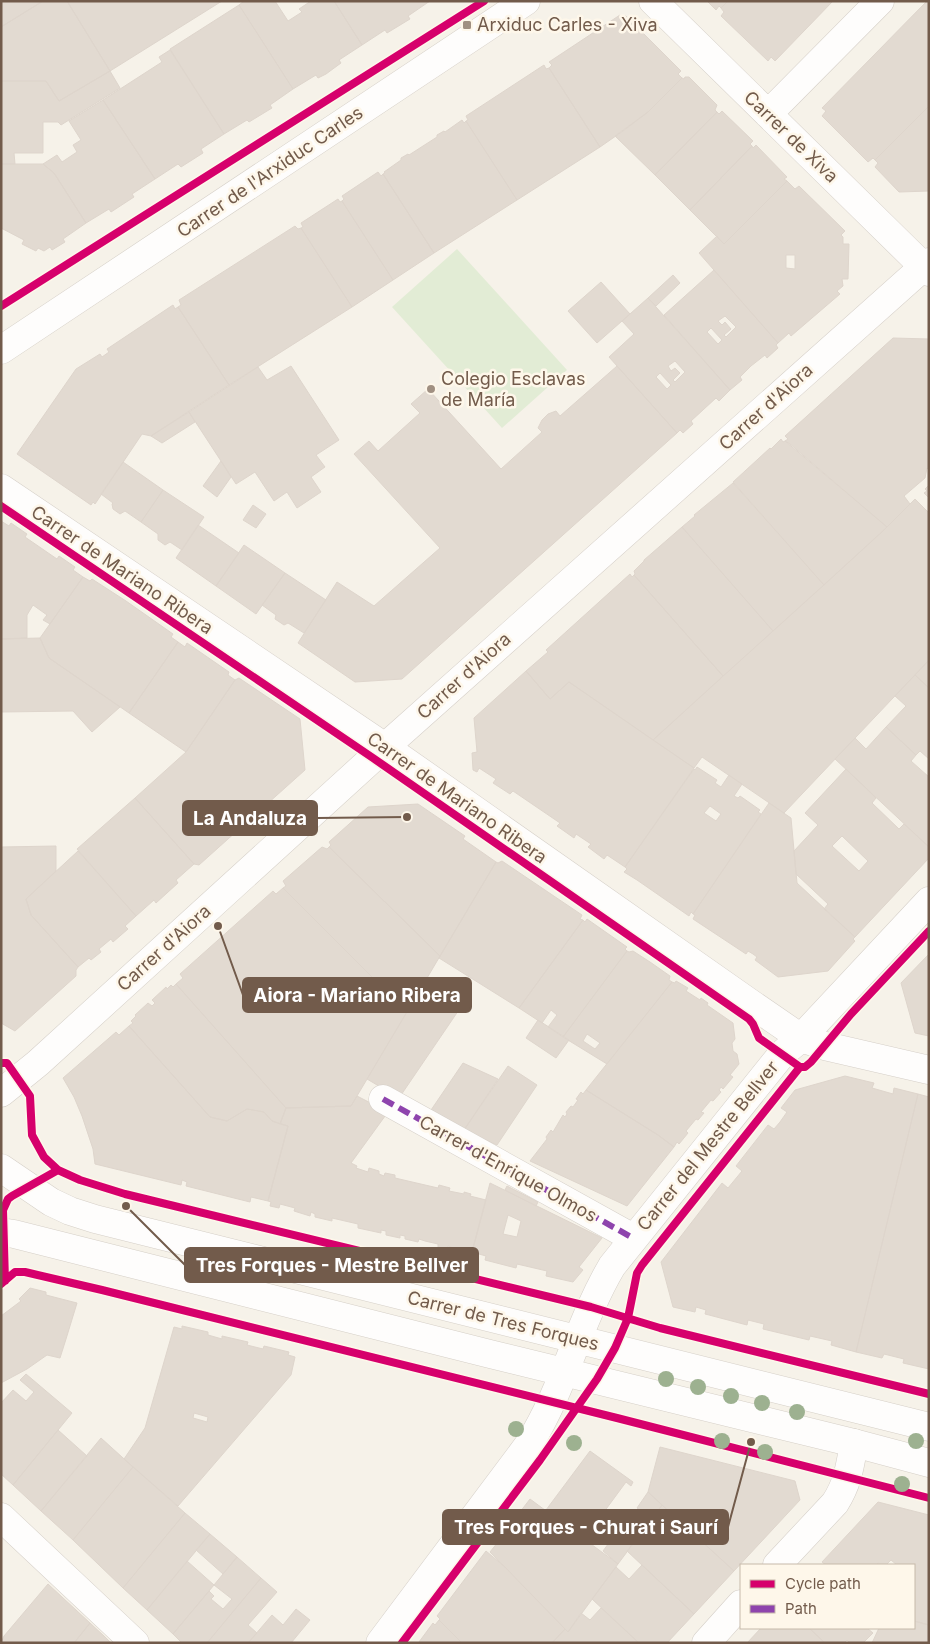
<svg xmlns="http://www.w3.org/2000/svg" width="930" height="1644" font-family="Inter,sans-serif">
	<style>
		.green { fill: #e2ecd5 }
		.building { fill: #e2dad1; stroke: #ded5cc; fill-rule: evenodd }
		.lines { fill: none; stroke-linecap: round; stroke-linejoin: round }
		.minor-casing { stroke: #d5cfc8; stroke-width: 29 }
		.tertiary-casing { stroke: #d5cfc8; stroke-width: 29 }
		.secondary-casing { stroke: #d5cfc7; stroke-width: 29 }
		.minor { stroke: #fefdfc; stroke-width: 28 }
		.tertiary { stroke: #fefdfc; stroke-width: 28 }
		.secondary { stroke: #fefdfc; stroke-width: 28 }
		.quiet { stroke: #8e44ad; stroke-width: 6; stroke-dasharray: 12 6; stroke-linecap: butt }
		.cycleway-casing { stroke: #fef7ea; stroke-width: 11 }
		.cycleway { stroke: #d6006c; stroke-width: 8 }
		.tree { fill: #9db190 }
		.poi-dot { fill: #a09082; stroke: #fef7ea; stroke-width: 2 }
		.labels { text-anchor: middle; stroke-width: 5; stroke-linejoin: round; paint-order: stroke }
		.poi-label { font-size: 18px; fill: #725b4b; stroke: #fef7ea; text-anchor: start }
		.street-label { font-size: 18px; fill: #725b4b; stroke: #fef7ea }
		.leader { fill: none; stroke: #725b4b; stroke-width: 2 }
		.callout-dot { fill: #725b4b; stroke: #fef7ea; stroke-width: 2 }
		.callout { fill: #725b4b; stroke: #725b4b; stroke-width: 2 }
		.callout-label { font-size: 19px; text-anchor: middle; font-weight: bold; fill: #fff }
	</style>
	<rect width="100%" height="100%" fill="#f6f2e9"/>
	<path class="green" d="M457,249L567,370L502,428L392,307Z"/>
	<path class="building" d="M1,1H43L1,27Z
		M43,1H67L110,71L59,101L46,81H1V27Z
		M67,1H222L110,71Z
		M244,1H275L288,21L302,12L299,9L311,1H334L362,45L339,60L341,63L326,74L318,78L316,75L293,89L239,5Z
		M334,1H430L408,16L410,19L387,33L385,30L362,45Z
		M707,1H728L721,8L719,6L716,10Z
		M728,1H833L775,61L771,57L768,61L721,16L724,12L721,8Z
		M927,1H929V106L875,160L873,158L868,162L822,116L826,111L822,108Z
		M239,5L293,89L270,105L272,108L249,122L247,120L224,134L170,49Z
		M620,15L621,16H626L681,71L678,74L682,78L648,112L623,131L600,147L549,68L552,65L549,62Z
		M170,50L224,134L201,149L203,153L181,167L178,164L155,179L103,100L162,62L159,57Z
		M544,65L546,69L549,68L600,147L517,200L466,121L468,120L466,116Z
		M110,71L120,88L61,125L58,122H43V153H14L15,164H1V81H46L59,101Z
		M685,77H689L717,105L715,110L717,112L655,175L615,136L648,112L682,78L684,79Z
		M103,100L155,179L132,194L134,197L111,212L109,209L86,223L54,173L43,164L57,155L62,162L77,152L73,145L81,140L69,121Z
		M929,106V191L899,192L875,167L878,163L875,160Z
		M722,111L753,141L750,144L752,146L690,210L655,175L717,112L719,114Z
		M462,120L464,123L466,121L517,200L434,253L383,174L385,173L384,172L401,160V158L408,154L409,155L437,137V135L444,131L445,132Z
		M756,145L787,177L784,179L787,181L724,244L690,210L752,146L753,148Z
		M1,164H43L54,173L86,223L63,239L65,242L52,250L50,247L44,251L38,248L36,251L22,244L24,240L1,228Z
		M378,172L381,176L383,174L434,253L393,280L342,201L344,199L342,196Z
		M787,181L795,189L799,186L845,231L841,235L843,237V244H849L848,279H842L843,286L837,291L840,294L791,336L789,333L778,343L699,253L717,236L724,244ZM786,255H795V269L786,268Z
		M338,199L340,202L342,201L393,280L352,307L301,228L303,227L301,223Z
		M295,226L298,229L301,228L352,307L229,385L178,307L181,305L179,300Z
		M714,270L778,343L776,345L778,348L767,358L765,355L751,366L740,377L742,380L730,390L664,315ZM725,316L736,327L726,337L724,335L731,329L725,322L722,325L718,321ZM711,328L722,340L718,344L707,332Z
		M673,275L680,283L656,306L648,298Z
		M601,282L630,314L597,343L568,311Z
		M648,298L730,390L719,401L716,398L691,421L693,424L683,433L680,430L677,433L609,357L634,334L622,321ZM675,361L685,372L675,382L673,380L680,373L675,368L671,371L668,366ZM660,373L671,385L667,389L656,377Z
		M173,305L175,309L178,307L229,385L151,436L142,434L95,504L93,502L91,505L17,454L76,369L100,354L102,357L109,352L107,349Z
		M893,338L929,339V470L927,468L925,478L904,496L910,504L887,527L785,441L788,439L785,436Z
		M291,366L339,440L316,455L325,467L311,477L321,492L297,508L287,492L274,501L255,472L236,484L189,412L258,367L267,380Z
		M617,366L677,433L402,679L355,682L298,643L337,582L374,606L440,548L354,454L369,441L378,451L420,413L411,404L428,389L501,469L542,432L538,428L542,420L548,414L556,411L560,416Z
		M189,412L195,422L162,443L151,436Z
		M781,439L783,442L785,441L790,444L887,527L824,585L733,482L770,448L771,449Z
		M221,461L231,477L217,497L203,486Z
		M123,462L163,490L141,522L125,511L120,514L113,509L112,504L113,503L101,494Z
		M733,483L824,585L773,631L682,527L695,516L694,515Z
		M929,485V498L924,493L927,491L925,489Z
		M163,490L204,517L182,550L170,542L165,545L158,540V534L141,522Z
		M915,499L929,513V660L784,813L702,757L694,768L653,740L882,532Z
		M253,505L266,514L256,528L243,520Z
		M1,521L9,526L11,523L27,534L25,537L57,559L59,556L75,567L73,570L83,577L50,624L43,620L47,615L33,605L27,615V638L1,639Z
		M198,525L239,553L216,586L176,558Z
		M682,527L773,631L723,676L634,575L635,574L634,571L644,561V560Z
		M244,545L285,573L256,614L216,586Z
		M285,573L326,600L304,633L288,623L284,625L275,619L276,615L262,605Z
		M630,574L632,577L634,575L723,676L653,740L569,682L550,699L526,671L548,652L546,650Z
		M83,577L90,581L92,579L126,601L173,634L171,637L178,642L129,713L49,658L40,638Z
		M40,638L49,658L120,707L92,732L73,711L1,712V639Z
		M178,642L185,647L187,643L229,672L228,675L235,680L186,752L129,713Z
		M929,660V688L915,675Z
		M526,671L550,699L569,682L694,768L625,867L607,855L604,859L588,847L591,844L576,834L574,838L557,826L560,823L513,791L510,794L493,783L496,779L479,768L477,772L473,770L472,753L477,752L474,718Z
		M915,675L929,688V759L920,751L916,755L886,727L906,706L895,696Z
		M239,678L300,719L305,770L199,865L194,864L135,798L186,752L235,680Z
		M886,727L916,755L911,761L929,777V847L835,759L855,738L866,749Z
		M697,767L717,780L715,783L721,787L729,775L742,784L734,796L738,798L740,796L760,810L758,812L761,814L693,914L691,912L689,916L637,880L624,872L627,869L625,867L694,769L695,770ZM710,806L721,814L716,821L704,813Z
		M846,769L876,798L872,803L899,829L904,824L929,847V858L855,937L824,909L828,904L796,874L794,851L818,825L805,813ZM842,836L868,861L859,871L832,846Z
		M135,798L194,864L176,880L178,883L156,903L154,900L136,916L77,849Z
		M769,803L791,818L797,883L855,937L853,939L855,941L828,971L778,977L755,960L757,957L753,954L748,951L746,954L693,919L695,915L693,914Z
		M418,804L465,836L463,839L496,862L440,956L329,847L331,845L329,842L368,807Z
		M56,846V871L26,899L31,915L78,967L76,970V976L15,1031L1,1023V847Z
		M322,847L327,849L329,847L440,956L407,1012L283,888L286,886L283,881Z
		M78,851L136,916L125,926L128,929L113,942L111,939L99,949L101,952L91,960L89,958L78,967L31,915L26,899Z
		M502,861L582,915L580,919L583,920L519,1008L439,958L496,862L498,863Z
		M283,888L407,1012L351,1106L286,1108L176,984L183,978L180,974L273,891L276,894Z
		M587,919L627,947L625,949L627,951L563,1037L548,1027L557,1015L551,1010L542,1023L519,1008L583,920L585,922Z
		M627,951L629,952L633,951L650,962L670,976L669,980L672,982L607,1064L563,1037ZM587,1034L600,1043L595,1049L583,1041Z
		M929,954V1036L915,1033L901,983Z
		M676,981L688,988L686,991L700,1000L701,998L708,1003L707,1005L733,1023L735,1039L732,1043L733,1051L737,1054L739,1064L730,1075L733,1077L723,1089L721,1087L719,1090L721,1092L713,1101L711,1100L701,1112L704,1113L698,1120L696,1119L686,1131L688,1133L679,1144L677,1142L674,1147L658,1135L586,1090L672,982L675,983Z
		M176,984L286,1108L280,1124L272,1121L264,1112L247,1109L227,1121L210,1117L129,1026L133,1023L131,1021L136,1016L135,1015L148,1003L152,1006L155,1003L152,1000L166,987L167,989L171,985L173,987Z
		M467,998L399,1098L367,1079L408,1010Z
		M538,1020L569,1040L556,1058L526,1038Z
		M129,1026L210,1117L227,1121L247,1109L264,1112L272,1121L288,1126L268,1201L251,1197L250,1202L186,1186L187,1182L182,1180L181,1185L95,1164L93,1149L82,1116L74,1097L63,1078L116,1032L119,1035Z
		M463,1063L498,1079L464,1130L429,1113Z
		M508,1066L537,1085L497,1145L464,1130Z
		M845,1076L874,1083L872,1088L893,1094L894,1088L918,1094L856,1352L831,1345L832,1341L810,1336L809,1340L763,1329L764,1324L748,1320L747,1325L709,1315L705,1314L706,1310L696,1307L695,1312L673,1307L661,1262L722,1183L728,1188L742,1171L736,1166L768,1125L774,1129L780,1122L787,1112L781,1108L795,1090Z
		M586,1090L658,1135L674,1147L627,1206L530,1161L547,1139L546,1137L551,1130L553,1132L563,1115L565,1117L567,1114L566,1112L571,1106L573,1107L578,1100L576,1099L581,1092L583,1094Z
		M918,1094L929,1097V1369L903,1363L904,1359L884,1354L882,1358L856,1352Z
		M357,1096L388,1112L351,1163L357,1166L356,1168L368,1172L369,1168L379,1171V1174L384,1176L385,1173L395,1175V1178L438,1188L439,1185L450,1188L449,1191L464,1194V1192L471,1194L470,1196L486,1200L472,1252H471L470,1255L452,1251L453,1248L448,1246L447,1249L438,1247V1244L425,1241L419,1239L418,1242L405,1239V1236L400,1235V1238L386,1235V1231L381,1230V1233L358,1228V1224L332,1218V1221L315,1217V1214L311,1212L310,1216L294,1211L295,1208L280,1204L279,1208L270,1206L271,1202L268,1201L288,1126L280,1124L286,1108L351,1106Z
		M490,1183L602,1238L579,1267L583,1270L573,1282L546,1276L547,1271L517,1264L516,1268L485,1260L486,1256L472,1252ZM508,1215L521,1221L517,1237L503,1234Z
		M507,1186L538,1202L536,1206L505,1190Z
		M30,1288L46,1292V1295L77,1303L66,1339L60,1358L47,1355L27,1369L1,1383V1316L21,1301L19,1299Z
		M182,1326L208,1332V1335L222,1339V1336L248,1342L247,1345L263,1349L264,1346L289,1352L288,1355L295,1357L291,1375L178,1506L124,1459L145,1428L174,1327L182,1329ZM194,1413L208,1417L207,1422L193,1418Z
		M26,1374L72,1413L13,1485L1,1474V1403L13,1390L26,1401L34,1392L20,1380Z
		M58,1430L87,1456L41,1511L13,1485Z
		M101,1438L133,1467L73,1540L41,1511Z
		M660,1447L795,1481L800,1500L734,1571L648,1492Z
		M590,1451L633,1482L631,1486L626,1482L590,1531L594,1535L589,1542L546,1510Z
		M133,1467L185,1513L123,1588L73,1540Z
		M648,1492L662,1505L652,1519L637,1508Z
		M530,1499L618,1564L568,1632L490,1552L498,1542L494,1540L504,1526L507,1529L510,1525L507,1522L517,1509L520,1512Z
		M878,1502L929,1515V1625L914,1621V1565H897L891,1560L886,1565H881L878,1563L876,1565H826L822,1562Z
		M662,1505L734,1571L694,1614L627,1551Z
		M185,1513L210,1534L147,1610L123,1588Z
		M625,1521L641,1533L618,1564L603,1551Z
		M210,1534L237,1557L223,1574L196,1550Z
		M486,1551L505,1567L565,1629L552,1643H533L531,1641L530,1643H462L439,1620L440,1619L437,1616Z
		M237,1557L261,1578L207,1643H182L173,1634L209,1591L214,1596L211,1599L223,1609L232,1599L214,1585Z
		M187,1561L214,1585L173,1634L147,1610Z
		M642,1565L694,1614L667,1643H639L592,1599L616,1567L629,1579Z
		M261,1578L277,1592L248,1625L257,1633L248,1643H207Z
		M48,1584L90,1623L74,1643H1L4,1636Z
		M601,1608L639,1643H552L565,1629L568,1632L581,1613L590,1620Z
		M296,1609L310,1620L291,1643H248L272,1615L283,1625Z
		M439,1620L462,1643L419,1642L433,1623L435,1625Z
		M914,1621L929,1625V1643H872L879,1628H914Z
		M90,1623L104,1636L111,1643H74Z
		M761,1628H809L825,1643H747Z
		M809,1628H867L873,1633L863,1643H850L847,1640L844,1643H825Z"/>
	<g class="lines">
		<g class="minor-casing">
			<path id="minor" d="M653,1L929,272
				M768,114L880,1
				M1,488L385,747L753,1005L801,1038L825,1046L929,1070
				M383,1099L633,1238
				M1,1517L135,1643
				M777,1565L835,1503C848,1483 850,1466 854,1443
				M380,1643L529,1444C564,1388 579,1322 612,1266L782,1054L801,1038L929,901
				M706,1643L741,1604"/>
		</g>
		<g class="tertiary-casing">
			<path id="tertiary" d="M1,1093L38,1063L385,747L929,262"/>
		</g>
		<g class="secondary-casing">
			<path id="secondary" d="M1,350L526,1
				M1,1168L51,1202L70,1211L95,1219L929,1427
				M1,1232L14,1234L490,1354L854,1443L929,1463"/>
		</g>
		<use href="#minor" class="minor"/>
		<use href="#tertiary" class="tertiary"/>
		<use href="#secondary" class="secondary"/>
		<path class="quiet" d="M383,1099L633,1238"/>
		<g class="cycleway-casing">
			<path id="cycleway" d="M1,306L484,1
				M1,506L373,758L749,1019L753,1024L759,1038L800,1067H805L811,1062L851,1014L929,931
				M1,1063H7L30,1096L32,1135L44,1157L58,1170L80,1180L125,1194L591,1307L660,1328L929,1394
				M5,1281L3,1210L8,1199L12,1196L58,1170
				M1,1284L15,1272H25L102,1290L617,1418L929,1498
				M402,1643L540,1460L597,1379L615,1348L628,1318L637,1273L642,1265L800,1067"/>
		</g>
		<use href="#cycleway" class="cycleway"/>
	</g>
	<g class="tree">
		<circle cx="666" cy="1379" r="8"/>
		<circle cx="698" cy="1387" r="8"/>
		<circle cx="731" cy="1396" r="8"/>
		<circle cx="762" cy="1403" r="8"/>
		<circle cx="797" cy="1412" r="8"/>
		<circle cx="516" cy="1429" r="8"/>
		<circle cx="722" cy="1441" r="8"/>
		<circle cx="916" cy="1441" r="8"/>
		<circle cx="574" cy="1443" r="8"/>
		<circle cx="765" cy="1452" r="8"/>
		<circle cx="902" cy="1484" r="8"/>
	</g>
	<g class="poi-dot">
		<rect x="462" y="20" width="10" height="10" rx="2.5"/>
		<circle cx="431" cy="389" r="5"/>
	</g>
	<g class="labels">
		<g class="poi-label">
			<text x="477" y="31">Arxiduc Carles - Xiva</text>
			<text x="441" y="385">Colegio Esclavas<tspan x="441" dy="21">de María</tspan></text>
		</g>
		<g class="street-label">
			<text transform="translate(791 137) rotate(44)" y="6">Carrer de Xiva</text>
			<text transform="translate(270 172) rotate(-34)" y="6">Carrer de l'Arxiduc Carles</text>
			<text transform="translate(766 407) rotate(-42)" y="6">Carrer d'Aiora</text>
			<text transform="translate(122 570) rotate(34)" y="6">Carrer de Mariano Ribera</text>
			<text transform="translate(464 676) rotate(-42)" y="6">Carrer d'Aiora</text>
			<text transform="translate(457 798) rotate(35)" y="6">Carrer de Mariano Ribera</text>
			<text transform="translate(164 948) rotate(-42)" y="6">Carrer d'Aiora</text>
			<text transform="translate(708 1146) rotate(-51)" y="6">Carrer del Mestre Bellver</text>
			<text transform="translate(508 1169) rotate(29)" y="6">Carrer d'Enrique Olmos</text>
			<text transform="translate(503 1321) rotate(14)" y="6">Carrer de Tres Forques</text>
		</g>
	</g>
	<path class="leader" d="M407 817L317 818M218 926L243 995M126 1206L185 1265M751 1442L728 1527"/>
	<g class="callout-dot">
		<circle cx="407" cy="817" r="5"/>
		<circle cx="218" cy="926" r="5"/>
		<circle cx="126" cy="1206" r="5"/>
		<circle cx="751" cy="1442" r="5"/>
	</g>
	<g class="callout">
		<rect x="183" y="801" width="134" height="34" rx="5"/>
		<rect x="243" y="978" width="228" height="34" rx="5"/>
		<rect x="185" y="1248" width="293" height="34" rx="5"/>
		<rect x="443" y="1510" width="285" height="34" rx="5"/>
	</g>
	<g class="callout-label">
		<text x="250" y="825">La Andaluza</text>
		<text x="357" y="1002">Aiora - Mariano Ribera</text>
		<text x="332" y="1272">Tres Forques - Mestre Bellver</text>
		<text x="586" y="1534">Tres Forques - Churat i Saurí</text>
	</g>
	<rect width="930" height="1644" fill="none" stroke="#725b4b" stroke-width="5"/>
	<rect x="740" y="1564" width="175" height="65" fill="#fef7ea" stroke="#c6b9aa"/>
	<rect x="750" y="1580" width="25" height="8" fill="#d6006c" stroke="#c6b9aa"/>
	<text x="785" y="1589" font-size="15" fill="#725b4b">Cycle path</text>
	<rect x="750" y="1605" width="25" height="8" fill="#8e44ad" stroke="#c6b9aa"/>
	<text x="785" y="1614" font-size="15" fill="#725b4b">Path</text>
</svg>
